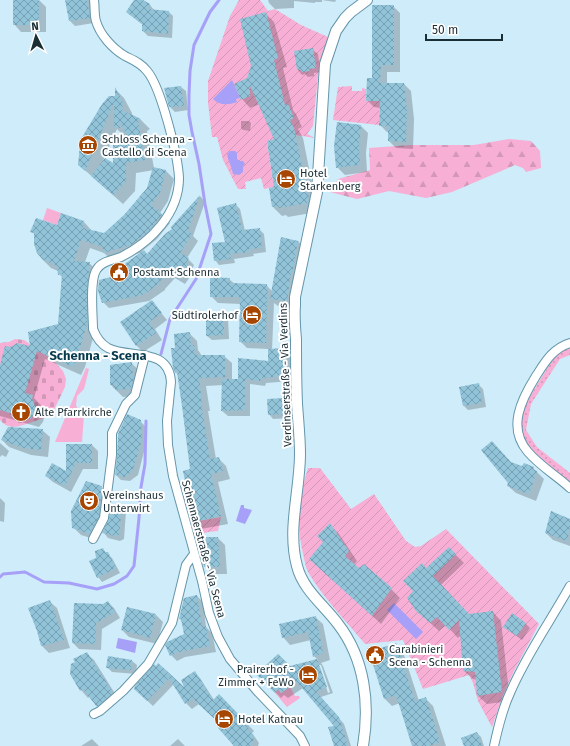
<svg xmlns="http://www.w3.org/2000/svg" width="570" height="746" font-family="'Fira Sans',sans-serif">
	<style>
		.grass { fill: url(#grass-dots) }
		.forest { fill: url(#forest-firs) }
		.cemetery { fill: url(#cemetery-stones) }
		.park { fill: #f7afd5 }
		.garden { fill: url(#garden-furrows) }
		.water { fill: #a7a0f9 }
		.shadow { fill: #0003; fill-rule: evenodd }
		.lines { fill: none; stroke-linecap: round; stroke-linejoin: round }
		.stream { stroke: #a7a0f9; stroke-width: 3 }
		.building { fill: url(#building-cross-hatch) }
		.minor-casing { stroke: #6596aa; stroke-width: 10 }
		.tertiary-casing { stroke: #6596aa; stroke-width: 12 }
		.minor { stroke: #fff; stroke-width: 8 }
		.tertiary { stroke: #fff; stroke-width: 10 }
		.labels { text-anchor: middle; stroke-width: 4; stroke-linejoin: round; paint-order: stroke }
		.poi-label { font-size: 11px; fill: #1a2e36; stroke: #fff; text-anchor: start }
		.street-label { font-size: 11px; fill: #1a2e36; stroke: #fff }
		.quarter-label { font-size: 13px; font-weight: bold; fill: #053b4d; stroke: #fff }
	</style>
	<defs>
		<pattern id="grass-dots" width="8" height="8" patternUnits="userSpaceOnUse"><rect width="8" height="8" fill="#f7afd5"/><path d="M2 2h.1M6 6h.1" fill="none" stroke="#d397b7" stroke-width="1.8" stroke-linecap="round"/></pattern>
		<pattern id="forest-firs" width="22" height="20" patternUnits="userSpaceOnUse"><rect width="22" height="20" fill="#f7afd5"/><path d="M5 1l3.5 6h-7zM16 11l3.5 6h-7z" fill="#d397b7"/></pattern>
		<pattern id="cemetery-stones" width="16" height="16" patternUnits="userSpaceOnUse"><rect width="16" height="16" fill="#f7afd5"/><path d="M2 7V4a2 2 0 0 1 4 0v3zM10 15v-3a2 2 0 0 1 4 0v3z" fill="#d397b7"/></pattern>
		<pattern id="garden-furrows" width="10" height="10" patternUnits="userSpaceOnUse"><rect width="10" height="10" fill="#f7afd5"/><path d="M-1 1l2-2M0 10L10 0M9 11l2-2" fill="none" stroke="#d397b7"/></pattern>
		<pattern id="building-cross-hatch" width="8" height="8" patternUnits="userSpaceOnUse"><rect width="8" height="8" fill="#91c3d9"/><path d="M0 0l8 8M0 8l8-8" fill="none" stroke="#769fb1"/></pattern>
	</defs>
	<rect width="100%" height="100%" fill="#ceecf9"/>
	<path class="grass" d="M570,345V355L560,359L531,404L526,430L537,447L570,473V483L532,451L525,442L521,430L520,419L524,406L556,354Z"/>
	<path class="forest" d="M509,139L531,141L540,151L541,168L526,172L523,168L515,165L452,192L426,198L389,191L357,199L330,192L338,179L370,170L369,148L410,145H474Z"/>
	<path class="cemetery" d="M15,339L24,340L54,361L63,371L66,379L65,387L51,416C39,418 19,430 8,426C5,425 2,422 0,420V343L9,342Z"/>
	<path class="park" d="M47,208L61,213L57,225L43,220Z
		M86,368L89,369L84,389L77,396L76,405L78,410L84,415L82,442H55Z
		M290,687L295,696H299L300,698L287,707L275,693L278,689L281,693Z"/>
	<path class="garden" d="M239,0H260L268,11L275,9L301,25L328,37L318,76L313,126L307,134L315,138L296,135L267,141L274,187L264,189L261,178L245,182L246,189H238L223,160L217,137H212L208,103V81L230,16Z
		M352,86V91H362V88L366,89V101H380L379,125L333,120L338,87Z
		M308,468H320L351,509L374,494L406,541L415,547L421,546L446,529L539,624L514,671L503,695L492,727L478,701L473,683L469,675L423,689L403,640L365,644C346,621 324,599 308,572C306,568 305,563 304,558C296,527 298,498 308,468Z
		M188,497L193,522L221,517L218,531L208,532L194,536L184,498Z"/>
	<path class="water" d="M232,80L240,98L236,99L237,102C228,105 220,106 213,99Z
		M230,151H235L237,153V159L240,161H243L245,164L243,166V172L239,175L233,174C232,167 228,161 227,154Z
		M241,505H244V508L252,510L245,524L236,521Z
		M394,603L423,632L416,639L387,610Z
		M118,638L137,642L135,653L116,648Z"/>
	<path class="shadow" d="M39,0L46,7V32H21L14,24Z
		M66,0H89L91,2L94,23L75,26L70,21Z
		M135,0H141L150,5L155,11H168L173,16L172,38L148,36L143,31V25L127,12Z
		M268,0H336L335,2L322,0V2H315V3L294,1V8L275,9L269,3Z
		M393,6L400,13V72H387V84H404L411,91L414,119L413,149L396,148L389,141V132H387L380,125L381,108L374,107L367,100Z
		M265,13L274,22L287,67L283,68L293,110L296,114L302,127L298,129L303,138L317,209V212L288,217L286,215L282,216L273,207L276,187V140L260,104L250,108L242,99L252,66Z
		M313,50L318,54L320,72L314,73V76L308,77L305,74L302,75L298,70Z
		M181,87L186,91L188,110L175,112L170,107L165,89Z
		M116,90L124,98L132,113V115L141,120L150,129L147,131L154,168L166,171L174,179L168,201L160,213L170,223L157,239L142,251L147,256L173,229L172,227L200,196L205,202L193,236L198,241L187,258L194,265L192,269L194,271L185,284L175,278L165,289V290L149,301L109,308L103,302L121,276L143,252L113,261L104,253L90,248L85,262L89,263L98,271L95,297V331L85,367L81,375L45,359L34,398L41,405L40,407L44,418L43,422L39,427L0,416V369L11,348L32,347L59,324L63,278L59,274L58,271L51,268L42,259L35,235L31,231L84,222L92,231L104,234L125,216L148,189L154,170L136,173L135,191L123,204L79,165L116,96ZM117,129L125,137H129L134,145L114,165L102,163Z
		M241,121H249L251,123L250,131L243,130L241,128Z
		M361,126L368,133L366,153L367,172L345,175L337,167Z
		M235,204L240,209L245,231L259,229L264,234L266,252L253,254L254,256L234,259L235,263L219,265L215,260L226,243Z
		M298,241L305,249L294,307L278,306L274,303L272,350L285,349L290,354L292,381L266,383L265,386L250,384V416H228L222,411L223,385L206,386L210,411H208L216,459L218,458L226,466L230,479L218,482L228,524L201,529L194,522L191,469L179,375L175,372L176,349L189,333L197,341L198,350L202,356H224L232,363V380H240L269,363L268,349L247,348L240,341L241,304L218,303L211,296L229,279L235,284L266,285L272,291Z
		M152,302L167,320L155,329L162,340L143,352L136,345Z
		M223,314L228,319L229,339L212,340L207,336Z
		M131,363L139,370L136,396L123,397L111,385V365Z
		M478,384L483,389L486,407L468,410L464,406Z
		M284,399L289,404L290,418L273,419L269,414Z
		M140,421L145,426L146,444L138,475L130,481L121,480L116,475Z
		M42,430L50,437L48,457L31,455L9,447L2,440Z
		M0,443L9,451L6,457L2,455L0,457Z
		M67,445H92L98,451V469H83L71,492L53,482L46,476L67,472Z
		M511,463L523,468H533L544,479L536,501L516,493L508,486Z
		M101,487L108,494L106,524L97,540L81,535L73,527Z
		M0,498L5,503L4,522L0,521Z
		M121,506L126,511L124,539L120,541L108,538L104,533Z
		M570,520V546L553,540L546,533Z
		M330,525L339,534L357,561L354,565L391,589L400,598L381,624L320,568Z
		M218,538L225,545L227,574H212L205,566Z
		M449,548L464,563L441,585L469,615L493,612L501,621L510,701L487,704L478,696L477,680L473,679L464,671L461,635L458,638L446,625L439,631L417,611L426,569Z
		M102,549L112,558L120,573L102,582L98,577L97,559Z
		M197,596L203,602L206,627L212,633L216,652L185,657L177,661L171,655L185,635L182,622L180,619Z
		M49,601L57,608L70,648L49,653L42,646Z
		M108,602L114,608L120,618L102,629L101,650L79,649L73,643L104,605Z
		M156,615L163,622L157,644L129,637L122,630Z
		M315,617L323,624L330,660L321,663L323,666L333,693L321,697L344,724L351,746H335V726L303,688L288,698L284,695L281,698L258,674L318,660L314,656L311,640L290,645L283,637ZM319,665H321L330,692L328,693Z
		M525,623L530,628L522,640L504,627Z
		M395,644L403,652L419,701L426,699L433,706L446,746H413L400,703L392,706L385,699Z
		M86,653L94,660L119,700L105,713L90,696L88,698L81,690Z
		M109,657L132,661L137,665L136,674L112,672L107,667Z
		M158,665L187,691L195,673L200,678L214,700L219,695L254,731L252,733L259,743L258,746H234L222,725L199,704L192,709L186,703L174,684L153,706L141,695Z
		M477,733L481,737L484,746H465Z
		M92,739L99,746H81Z
		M178,739L185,746H170Z"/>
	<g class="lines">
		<path class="stream" d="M161,354L170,319L196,279L211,234L205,204L199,164L192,132L189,115V95L190,71L194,45L210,12L219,0
			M0,577L3,574L25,572L44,582L69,583L97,589L114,584L127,576L134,566L139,518L141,487L145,464L146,421"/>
	</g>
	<path class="building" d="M13,0H39V25H13Z
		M65,0H87L90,18L69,21Z
		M134,0H143L150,4L148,9L169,11L168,34L142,31V24L126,12Z
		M372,5H394V65H381L380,83H404L407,111L406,142L388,141V126H379L380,101H366L367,78H372Z
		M266,12L278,58L274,60L285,105L288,104L294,118L290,120L294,128L309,199L308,203L279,208L278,206L272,207L269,188L274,187L267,141L274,139L250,86V96L241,100L234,84L247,78L251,66L240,19Z
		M313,48L316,68L309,69L310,71L302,72L301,70H297L294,51Z
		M181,86L184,106L169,107L164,88Z
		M115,87L123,103L122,110L141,119L138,121L145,160L126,163V181L113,195L91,176L105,158L113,163V143L132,144L120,123V128L114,127V102L85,171L78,165L80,145L78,144L102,104L109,96H115Z
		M337,122L361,125L359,146L360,165L336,168L334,146Z
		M153,167L166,170L160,193L151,205L162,214L149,231L131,245L103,253V247L81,240L74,261L90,262L87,288V323L77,359L73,367L37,351L25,393L33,395L32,398L36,409L35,414L30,419L0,410V365L5,346L11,347L17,343L30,346L28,332L58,324L62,274L58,275L57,266L42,259L37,253L34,244V233L30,232L36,218L57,225L61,213L84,221L83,228L104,233L124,215L147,188Z
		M200,195L188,230L192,234L180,253L189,258L186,263L188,264L178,279L169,273L159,282L160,283L143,295L102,303L98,291L99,280L119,275L115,271L144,250L147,254L165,234L172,229L171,227Z
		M236,203L242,230L260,228L262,248L249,249V252L230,254L231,259L214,261L212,243L225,242L217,208Z
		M281,237L298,241L292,273L291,272L287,301L270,299Z
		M210,277L230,278V283L267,284L268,299H267L266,343L239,342L240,297H210Z
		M152,300L162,313L149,322L156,333L136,346L120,322Z
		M206,313H224V335L206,336Z
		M190,332L191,345H194L195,355H225V377L199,378L202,403H201L210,459L219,457L223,471L211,474L221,516L193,522L183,471L190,469L182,406L177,372L175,373L173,368L171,348H175L174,334Z
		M285,348L287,376L261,378L260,381L245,379V410L221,411L222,379H241H238V358L268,361V349Z
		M132,362L133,380L132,386L129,389L115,390V388H113V385H110V365Z
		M479,383L482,403L463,406L459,387Z
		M284,398L285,414L268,415L267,399Z
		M127,414L141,420L142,439L133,470L129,474L125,477L115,475L117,456L118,434Z
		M8,427L43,429L41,450L23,448L1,440Z
		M492,441L511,462L522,466L524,463L534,467L533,469L537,471L529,494L507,486L508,483L481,450Z
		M66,444H92V463H76L65,486L45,476L52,463L66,471Z
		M86,481L102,486L99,516L90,534L72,528L71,511Z
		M111,504L122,505L119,535L115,536L102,533L109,519Z
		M551,511L570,519V527L567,541L545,533Z
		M330,523L349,551L345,556L359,568L364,564L392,588L372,616L309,559L323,542L317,536Z
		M204,537H218L220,567H204L200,547Z
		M449,547L456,554L433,576L469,614L493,611L502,692L477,696L475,672L463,671L459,620L449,630L437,617L430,623L416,611L407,598L413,591L403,581L422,563L426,568Z
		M103,548L105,552H108L116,568L97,578L89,561L96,558L95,551Z
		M197,595L202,626H206L210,646L179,652L170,656L165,645L167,642L184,634L181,619H179L184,598Z
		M50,600L64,640L41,646L37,631L28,608Z
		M108,601L115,612L96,623L95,644L72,643L74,603L103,604Z
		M127,607L156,614L150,638L121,630Z
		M512,613L526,623L517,636L503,627Z
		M316,616L323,653L313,657L308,632L282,638L279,624Z
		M396,643L415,701L426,697L440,742L429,746H412L396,695L384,699L369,652Z
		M87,652L113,693L97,707L83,689L80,691L70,674L71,664L75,662L73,659Z
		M278,654L290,666L317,659L327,687L316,692L339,717L348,746H334L328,727L334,726L297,682L281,693L278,689L275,693L256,674Z
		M108,656L132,660L131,670L106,668Z
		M158,663L168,672L166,674V675L168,672L184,687L181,680L195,671L213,700L219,694L249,725L247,727L254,736L252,746H234L218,728L221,725L193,699L185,704L169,678L147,701L134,689L135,686L154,664L156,666Z
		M477,732L482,746H464L461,738Z"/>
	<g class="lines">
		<g class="minor-casing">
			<path id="minor" d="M94,0C95,7 94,15 96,21C100,35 113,49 125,56C133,60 141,63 147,71C161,87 178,156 179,178C179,213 151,242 121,257C113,260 102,261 97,269C89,279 93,315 93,329C96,337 101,344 108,348C129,359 169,346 171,382L167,421L168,445L173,476L202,581L209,613L218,637L230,659L257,691L300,736L305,746
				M570,343C553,348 545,362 536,376C521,400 507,428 528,452C540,466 557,476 570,488
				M93,539L104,518L112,455V433L126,404L135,395L145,355
				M94,714L100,711L123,691L148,664L172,623L186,565L194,554
				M494,746C498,728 502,710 510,693C526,655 550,622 570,586"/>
		</g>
		<g class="tertiary-casing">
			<path id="tertiary" d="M363,746C370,704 365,659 338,624C324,605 303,590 297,566C287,529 300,491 300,454C300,437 298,420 297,403C296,381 296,360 296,339C295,328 294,317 295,305V297L317,192L325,64L336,31L345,18L351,12L367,0"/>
		</g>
		<use href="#minor" class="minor"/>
		<use href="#tertiary" class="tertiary"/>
	</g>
	<defs>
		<g id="museum-disc" transform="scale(1)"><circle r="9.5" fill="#a74600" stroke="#fff"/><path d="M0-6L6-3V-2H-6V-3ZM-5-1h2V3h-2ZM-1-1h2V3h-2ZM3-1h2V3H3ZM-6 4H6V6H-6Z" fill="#fff"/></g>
		<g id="hotel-disc" transform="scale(1)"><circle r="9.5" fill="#a74600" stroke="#fff"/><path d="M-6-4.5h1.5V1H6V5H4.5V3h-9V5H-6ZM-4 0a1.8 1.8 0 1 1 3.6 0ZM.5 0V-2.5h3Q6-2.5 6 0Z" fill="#fff"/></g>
		<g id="civic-disc" transform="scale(1)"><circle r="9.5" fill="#a74600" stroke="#fff"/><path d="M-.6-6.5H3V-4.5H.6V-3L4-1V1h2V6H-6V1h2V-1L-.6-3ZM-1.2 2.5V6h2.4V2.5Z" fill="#fff"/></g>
		<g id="church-disc" transform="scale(1)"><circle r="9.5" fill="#a74600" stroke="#fff"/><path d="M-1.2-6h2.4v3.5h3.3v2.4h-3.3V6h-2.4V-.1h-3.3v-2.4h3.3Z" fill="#fff"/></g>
		<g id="theatre-disc" transform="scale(1)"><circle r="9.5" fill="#a74600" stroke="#fff"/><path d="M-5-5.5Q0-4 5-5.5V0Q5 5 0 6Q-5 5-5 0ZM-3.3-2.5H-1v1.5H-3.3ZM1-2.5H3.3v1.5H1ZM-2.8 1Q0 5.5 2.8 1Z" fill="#fff"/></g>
	</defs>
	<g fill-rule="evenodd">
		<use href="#museum-disc" x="88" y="145"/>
		<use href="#hotel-disc" x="286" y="179"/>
		<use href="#civic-disc" x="119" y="272"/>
		<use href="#hotel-disc" x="252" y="315"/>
		<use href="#church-disc" x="21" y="412"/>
		<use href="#theatre-disc" x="89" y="501"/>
		<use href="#civic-disc" x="375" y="655"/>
		<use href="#hotel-disc" x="308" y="675"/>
		<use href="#hotel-disc" x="224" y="719"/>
	</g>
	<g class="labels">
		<g class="poi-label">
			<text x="102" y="143">Schloss Schenna -<tspan x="102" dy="13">Castello di Scena</tspan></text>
			<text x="300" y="177">Hotel<tspan x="300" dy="13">Starkenberg</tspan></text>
			<text x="133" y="276">Postamt Schenna</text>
			<text x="238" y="319" text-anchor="end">Südtirolerhof</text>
			<text x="35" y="416">Alte Pfarrkirche</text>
			<text x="103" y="499">Vereinshaus<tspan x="103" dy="13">Unterwirt</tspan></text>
			<text x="389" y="653">Carabinieri<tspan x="389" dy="13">Scena - Schenna</tspan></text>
			<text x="294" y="673" text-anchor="end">Prairerhof -<tspan x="294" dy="13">Zimmer + FeWo</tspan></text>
			<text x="238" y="723">Hotel Katnau</text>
		</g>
		<g class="street-label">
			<text transform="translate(285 375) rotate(-92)" y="4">Verdinserstraße - Via Verdins</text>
			<text transform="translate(204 549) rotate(75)" y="4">Schennaerstraße - Via Scena</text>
		</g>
		<g class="quarter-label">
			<text x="98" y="360">Schenna - Scena</text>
		</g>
	</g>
	<g transform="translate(36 36) rotate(355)" stroke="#ffffff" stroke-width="3" paint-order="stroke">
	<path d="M0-3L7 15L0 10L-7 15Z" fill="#1a2e36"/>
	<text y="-6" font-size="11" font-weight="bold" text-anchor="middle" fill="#1a2e36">N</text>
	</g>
	<path d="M426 34v6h76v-6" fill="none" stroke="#1a2e36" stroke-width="2"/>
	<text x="432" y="34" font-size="12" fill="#1a2e36" stroke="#ffffff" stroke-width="3" paint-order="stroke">50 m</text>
</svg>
